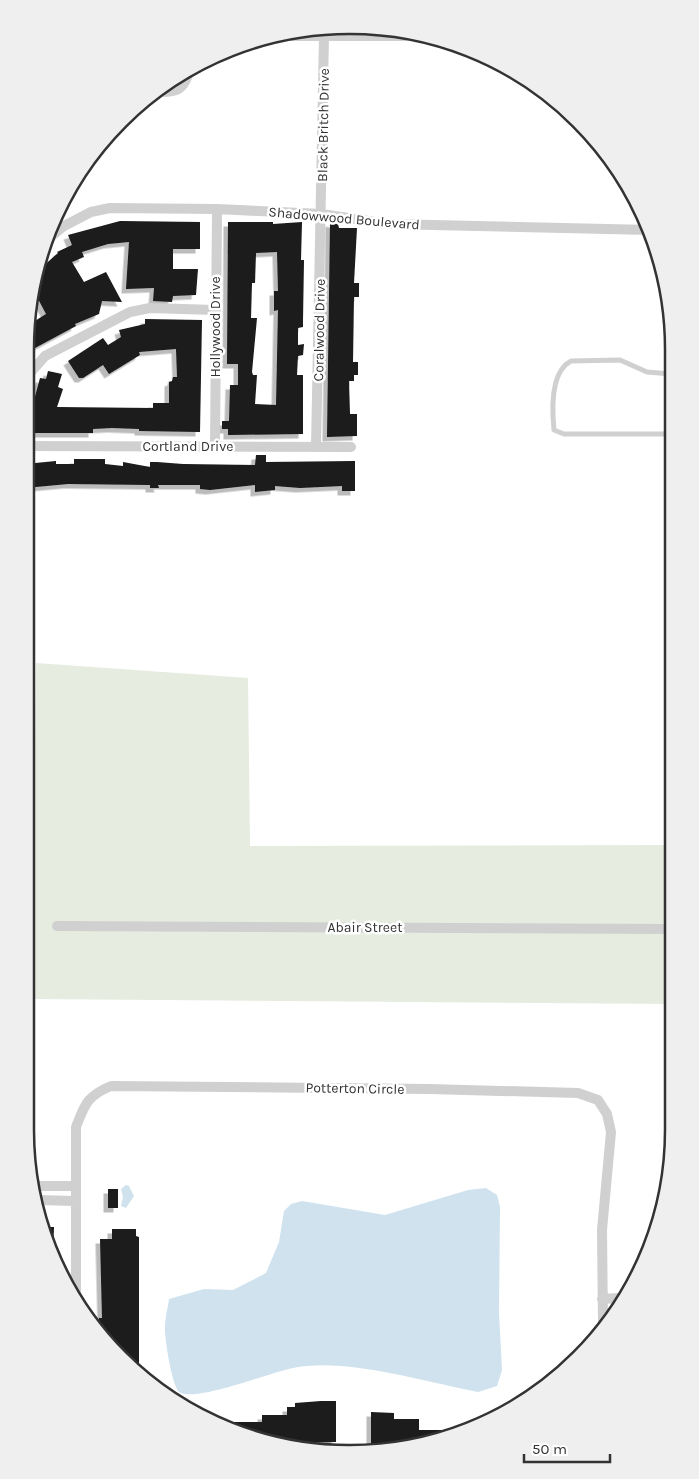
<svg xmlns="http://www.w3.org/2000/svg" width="699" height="1479" font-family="Karla,sans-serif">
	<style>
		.green { fill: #e6ecdf }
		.water { fill: #cfe2ee }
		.building { fill: #1a1a1a; fill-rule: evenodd; filter: url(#shadow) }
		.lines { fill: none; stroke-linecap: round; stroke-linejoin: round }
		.service { stroke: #d0d0d0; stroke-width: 5 }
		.minor { stroke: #d0d0d0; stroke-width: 10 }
		.labels { text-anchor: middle; stroke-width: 5; stroke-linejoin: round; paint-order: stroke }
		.street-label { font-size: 14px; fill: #333; stroke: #fff }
		.rim { fill: none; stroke: #333; stroke-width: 2.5 }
	</style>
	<defs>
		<filter id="shadow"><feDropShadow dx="-4.5" dy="4.5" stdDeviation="0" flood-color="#0004"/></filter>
	</defs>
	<rect width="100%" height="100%" fill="#fff"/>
	<path class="green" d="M36,663L248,678L250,846L673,845L674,1004L32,999Z"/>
	<path class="water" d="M126,1185L129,1186L134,1196L126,1208L121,1206L123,1197L121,1189Z
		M486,1188L497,1195L500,1207L499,1313L502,1370L497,1386L478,1392C426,1382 344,1357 293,1368C271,1372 195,1403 179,1392C172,1386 164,1336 165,1326C165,1317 168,1308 169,1299L204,1289L233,1290L266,1273L279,1242L284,1211L291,1204L302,1201L385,1215L468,1190Z"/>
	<path class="building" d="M120,221L200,222V249H173V269H198L196,295L173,296L172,302L153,301L154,288L126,289L129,242L108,244L82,252L84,257L72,262L84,282L106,272L122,302L102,301L99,314L75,324L76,326L35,348L28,336L30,324L46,314L36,295L41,268L58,253L57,252L72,245L68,235Z
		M228,222H273V224L302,222L301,260H304L303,320V327L298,328V345L304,344L303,355L298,356L297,375H303V434L228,435V429H222V421H229L230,385H238V364H227ZM277,252L278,291H274V311L278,310L276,405L255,404L257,375H253L252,372L257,318H251L252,283H255L256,253Z
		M330,222L338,224L339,228H357L354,283H359V297H354L353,362H358V375H354V381H349L350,414H357V436L327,437Z
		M145,319L202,320L200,432L139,431V429L112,428L93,429V433H33V404L40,378L46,379L48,371L62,374L58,387L63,389L57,407L153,408V403H169V382L172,381L173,377H177L176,349L139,352L140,355L109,374L103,365L83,378H79L68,361L103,338L108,345L121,337L119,330L145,324Z
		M256,455H266V462L355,461V491H342V486L300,488L275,486V490L255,492V485L210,490L200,489V485H158L159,488H150V485L68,484L25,488V464L56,461V464H74V459H105V464L123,466V462L150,467V462H157L183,464L255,465Z
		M108,1189H118V1208H108Z
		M41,1227H54L53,1254L42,1234Z
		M112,1229H136V1236L139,1237V1371L106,1340V1330H98L99,1318H102L100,1239H112Z
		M321,1401H336V1442L283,1443V1446L225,1422H262V1415H287V1407H295V1403Z
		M371,1412L394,1413V1419H419V1430H455V1432L398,1449V1445L371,1444Z"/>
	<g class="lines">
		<path class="service" d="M671,374L647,372L620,360L571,361C550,372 552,410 554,430L564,434H672"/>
		<path class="minor" d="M293,36H405
			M162,92C177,92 183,89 188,75
			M103,145V146
			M47,240L64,226L91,212L110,208L217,209L321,214L389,224L651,230
			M25,379L45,356L130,312L150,308L215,310
			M25,446L351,447
			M215,446L217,209
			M316,446L324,36
			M57,926L673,929
			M34,1186H76
			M37,1200L76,1201
			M76,1296V1127C85,1104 87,1096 111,1086L429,1089L578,1093L598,1100L607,1114L611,1132L602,1230L603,1324
			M602,1299L619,1298"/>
	</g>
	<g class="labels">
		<g class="street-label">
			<text transform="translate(323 125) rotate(-89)" y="5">Black Britch Drive</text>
			<text transform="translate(344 218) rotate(5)" y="5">Shadowwood Boulevard</text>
			<text transform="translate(215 327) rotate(-90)" y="5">Hollywood Drive</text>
			<text transform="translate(319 330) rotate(-89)" y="5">Coralwood Drive</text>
			<text x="188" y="451">Cortland Drive</text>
			<text x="365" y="932">Abair Street</text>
			<text transform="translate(355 1088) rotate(1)" y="5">Potterton Circle</text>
		</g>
	</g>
	<path d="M0 0H699V1479H0ZM349 34H350A315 315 0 0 1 665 349V1130A315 315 0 0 1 350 1445H349A315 315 0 0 1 34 1130V349A315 315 0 0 1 349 34Z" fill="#efefef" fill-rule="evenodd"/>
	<path class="rim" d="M349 34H350A315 315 0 0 1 665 349V1130A315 315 0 0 1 350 1445H349A315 315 0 0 1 34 1130V349A315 315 0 0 1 349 34Z"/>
	<path d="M524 1454v8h86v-8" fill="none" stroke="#333333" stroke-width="2.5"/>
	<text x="532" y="1454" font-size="15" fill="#333333" stroke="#ffffff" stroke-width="4" paint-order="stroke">50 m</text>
</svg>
